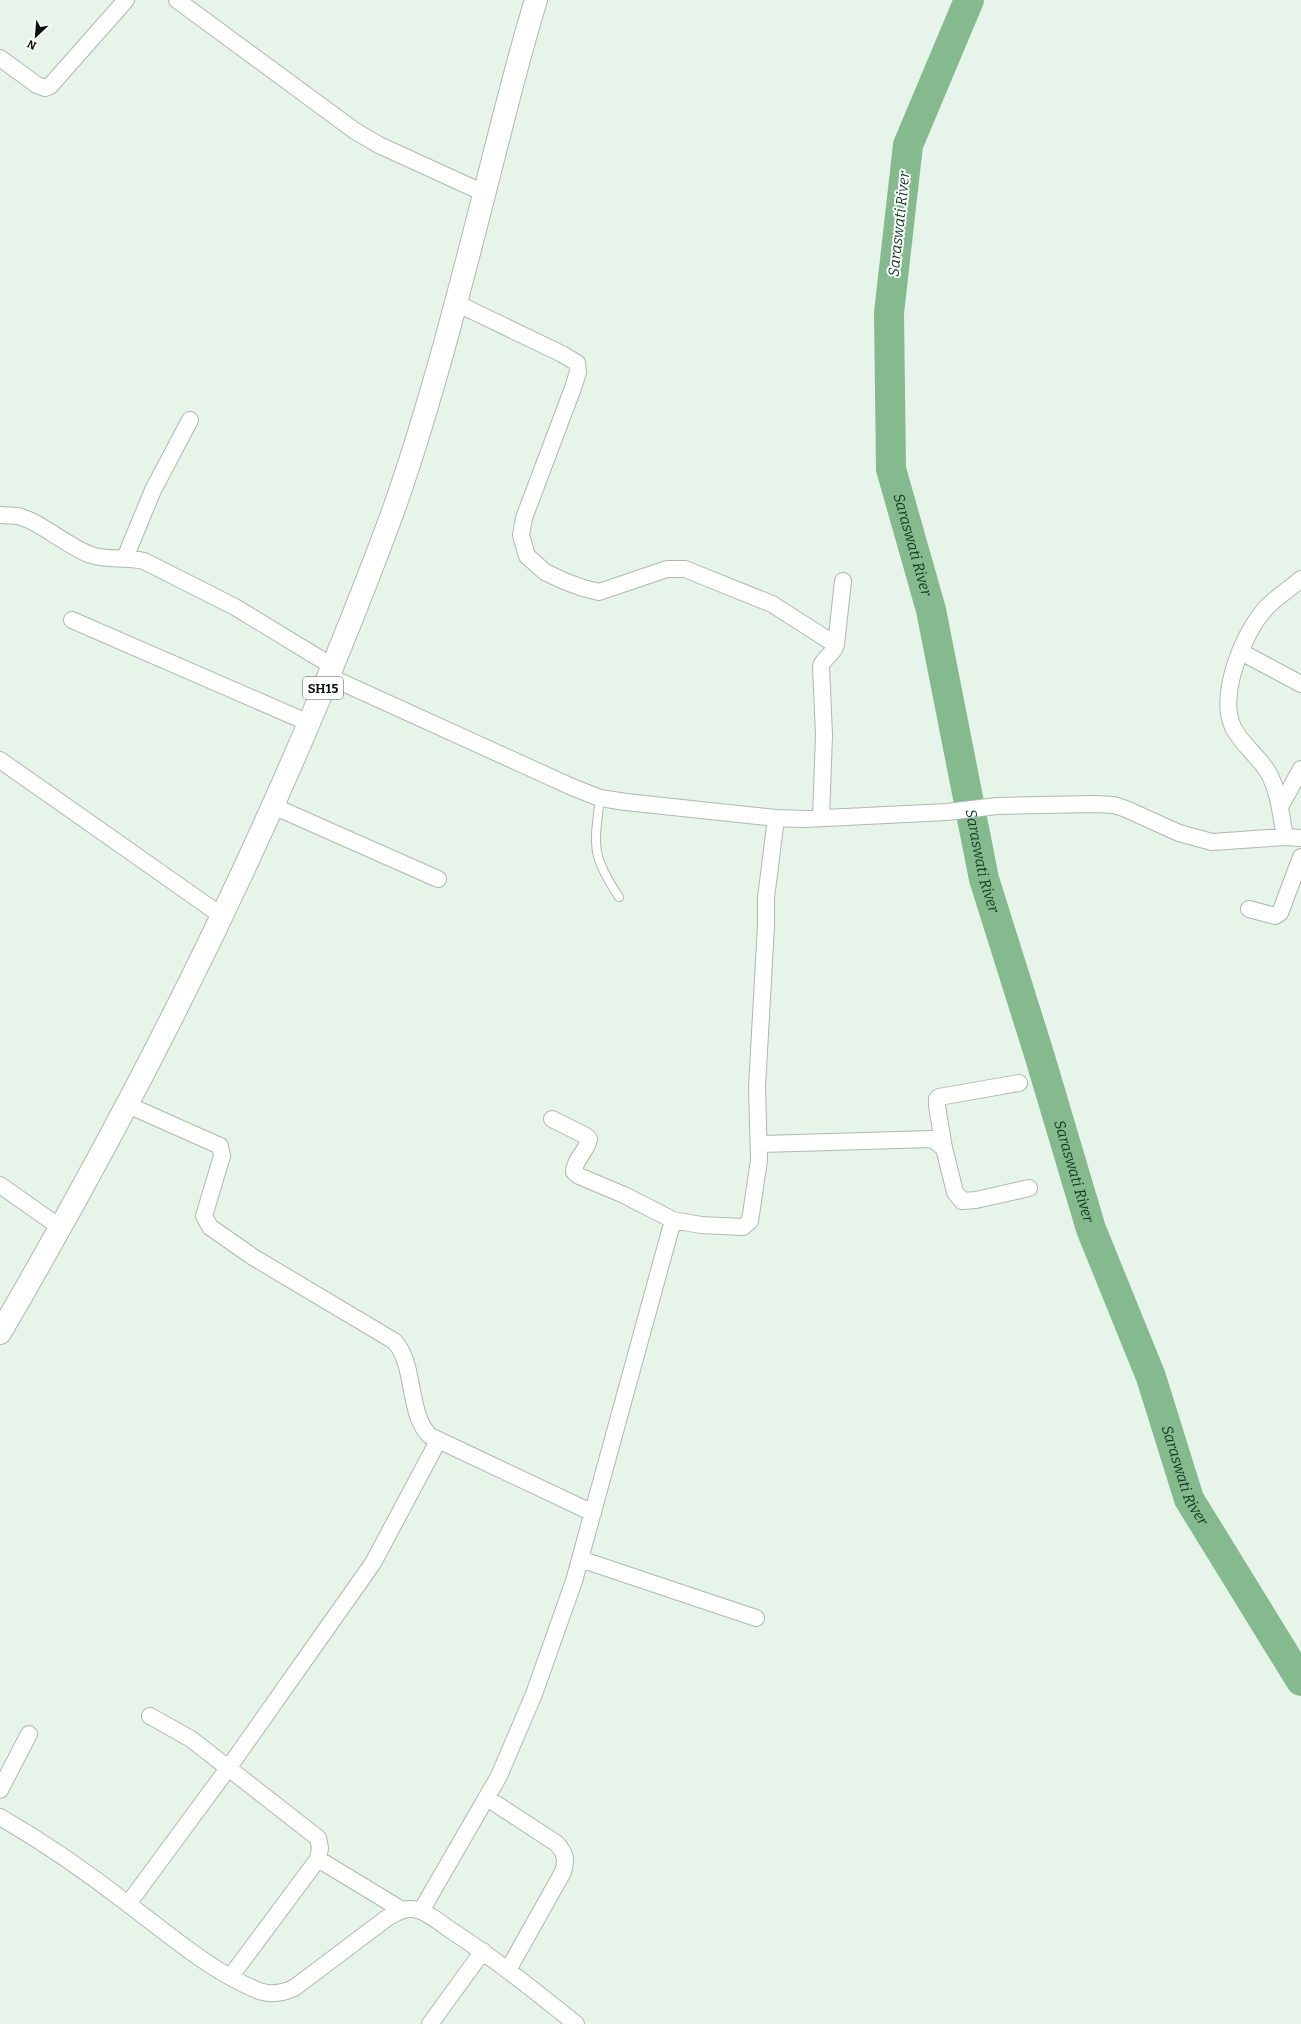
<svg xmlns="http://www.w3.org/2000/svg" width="1301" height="2024" font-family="Bitter,serif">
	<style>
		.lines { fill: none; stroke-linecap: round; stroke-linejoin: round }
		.river { stroke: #84ba8e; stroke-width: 30 }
		.lane-casing { stroke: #adb9af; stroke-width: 10 }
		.street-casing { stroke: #adb9af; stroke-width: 18 }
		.primary-casing { stroke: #adb9af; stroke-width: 24 }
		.lane { stroke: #fff; stroke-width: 8 }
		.street { stroke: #fff; stroke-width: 16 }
		.primary { stroke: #fff; stroke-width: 22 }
		.labels { text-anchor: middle; stroke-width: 4; stroke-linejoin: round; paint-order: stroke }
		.shield { fill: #fff; stroke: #565856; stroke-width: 1 }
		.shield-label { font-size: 13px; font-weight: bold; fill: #0d110d }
		.water-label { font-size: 15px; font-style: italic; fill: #0e381b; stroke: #fff }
	</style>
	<rect width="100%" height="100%" fill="#e7f4e9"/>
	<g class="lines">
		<path class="river" id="s1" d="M969,0L908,145L889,313L891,469L931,610L984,879L1039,1054L1091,1229L1151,1377L1189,1499L1301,1681"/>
		<g class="lane-casing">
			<path id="lane" d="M600,798C594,847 591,855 619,897"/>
		</g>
		<g class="street-casing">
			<path id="street" d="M177,0L355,131L379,145L484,193
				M0,58L37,85L45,88L50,86L126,0
				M456,303L562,354L577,363L578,372L573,388L524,518L521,535L527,556L545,572L564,581L583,588L599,592L667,569H685L772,604L836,645
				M0,515L18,516L29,520C49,529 71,548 91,555C108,561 126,556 144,561L235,607L332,666
				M125,558L153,490L190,420
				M72,620L309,723
				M1241,652L1301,684
				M328,676L572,787L600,798L626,802L776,818L805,819L947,812L997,806L1095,804L1114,805L1126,809L1179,833L1212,842L1285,837L1301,838
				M0,760L222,916
				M273,806L438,879
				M1280,807L1301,769
				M821,818L824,735L821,666C824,657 833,655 836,645L843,581
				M1285,837C1281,816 1279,791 1268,772C1258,756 1241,744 1233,727C1218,695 1243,633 1266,608C1276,597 1290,589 1301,579
				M1249,909L1275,916L1280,913L1301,857
				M128,1105L220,1146L222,1156L204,1216L210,1227L253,1257L394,1341C416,1363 407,1414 430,1436L593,1513
				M552,1119L586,1136L589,1139C587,1151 574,1160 574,1172L579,1176L624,1195L673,1220L701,1225L743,1227L750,1221L759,1160L757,1087L766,926V898L776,818
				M759,1144L932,1139L944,1148L955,1192L962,1201L976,1200L1029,1188
				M944,1148L937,1106V1099L939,1097L1019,1083
				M0,1185L61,1228
				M580,1559L756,1618
				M150,1716L191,1739L318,1838L320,1848L318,1859L231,1976
				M0,1790L29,1734
				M487,1798L556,1843C565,1852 567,1859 563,1872L508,1970
				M0,1817C45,1843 87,1872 128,1904C170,1935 210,1971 259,1991C271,1995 283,1993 294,1988L387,1918C395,1914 402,1908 412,1909C426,1910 440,1923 452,1931C495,1959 535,1991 576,2024
				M318,1859L402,1910
				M128,1904L229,1767L373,1563L438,1441
				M421,1911L499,1776L534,1694L574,1581L673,1220
				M430,2024L483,1951"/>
		</g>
		<g class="primary-casing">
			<path id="primary" d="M0,1333C121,1126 230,913 322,692C348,629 373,567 396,503C433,396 461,285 489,175C504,117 518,58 536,0"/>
		</g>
		<use href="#lane" class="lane"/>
		<use href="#street" class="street"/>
		<use href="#primary" class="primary"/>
	</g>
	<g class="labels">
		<rect class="shield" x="303" y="677" width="40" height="22" rx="3"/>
		<g class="shield-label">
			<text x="323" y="693">SH15</text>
		</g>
		<g class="water-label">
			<text transform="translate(899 224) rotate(-84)" y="5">Saraswati River</text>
			<text dy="5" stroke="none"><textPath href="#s1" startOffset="561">Saraswati River</textPath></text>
			<text dy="5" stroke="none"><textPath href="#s1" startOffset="885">Saraswati River</textPath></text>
			<text dy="5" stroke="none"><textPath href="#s1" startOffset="1209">Saraswati River</textPath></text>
			<text dy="5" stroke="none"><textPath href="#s1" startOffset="1533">Saraswati River</textPath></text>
		</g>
	</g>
	<g transform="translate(36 36) rotate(206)" stroke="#ffffff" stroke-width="3" paint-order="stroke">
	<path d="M0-3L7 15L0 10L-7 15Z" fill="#0d110d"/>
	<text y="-6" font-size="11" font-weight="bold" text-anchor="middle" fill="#0d110d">N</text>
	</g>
</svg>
